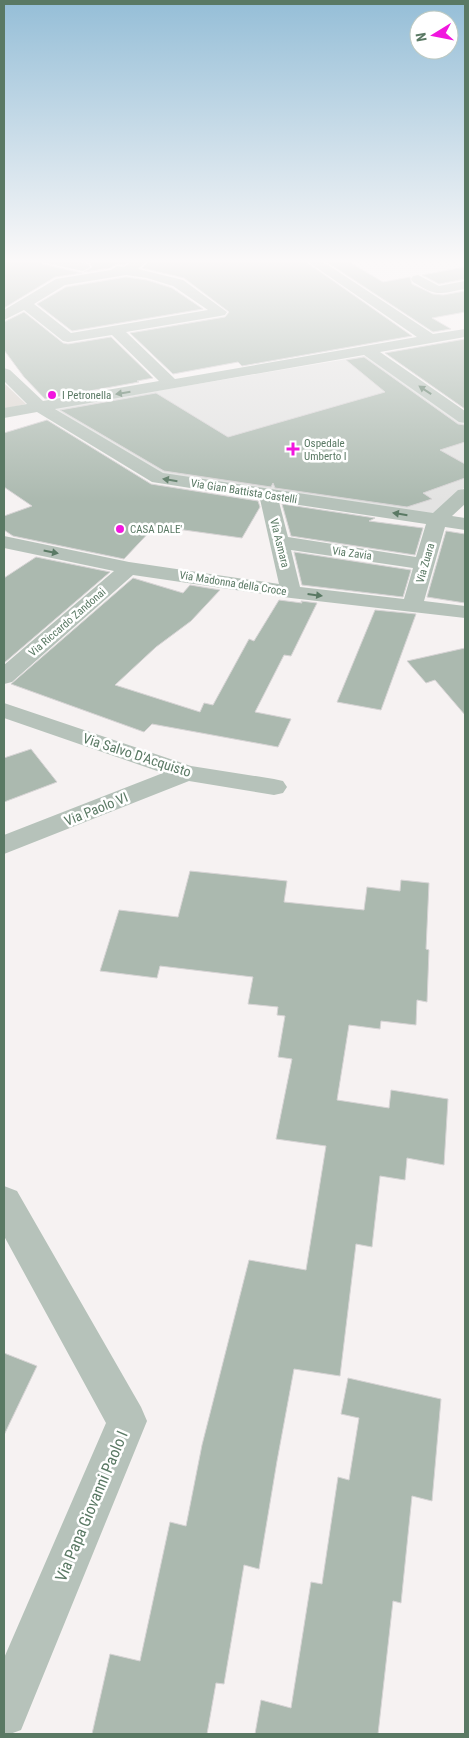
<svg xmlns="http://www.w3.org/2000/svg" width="469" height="1738" font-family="'Roboto Condensed',sans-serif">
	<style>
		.built { fill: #e3e3e2 }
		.green { fill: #dbd6d0 }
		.building { fill: #abb9af; stroke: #d7d4d5 }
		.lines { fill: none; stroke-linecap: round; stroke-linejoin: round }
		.minor { fill: #b6c2ba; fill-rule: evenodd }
		.oneway { fill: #5a7964 }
		.poi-dot { fill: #f116de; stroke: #fff; stroke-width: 2 }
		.labels { text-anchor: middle; stroke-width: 5; stroke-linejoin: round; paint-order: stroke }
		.far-poi-label { font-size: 11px; fill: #5a7964; stroke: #fff; text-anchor: start }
		.far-street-label { font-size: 11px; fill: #5a7964; stroke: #fff }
		.street-label { font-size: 14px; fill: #5a7964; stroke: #fff }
		.near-street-label { font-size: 16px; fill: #5a7964; stroke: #fff }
	</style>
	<rect width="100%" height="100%" fill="#f6f2f2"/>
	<path class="built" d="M365,356L465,424V487L433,517L163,475L54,408Z"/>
	<path class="green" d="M4,383L26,404L4,409Z"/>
	<path class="building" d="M4,259H39L42,264L82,273L55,277L4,308Z
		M73,259H132L124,265L117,264L110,268L84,272L92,267L90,263Z
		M151,259H302L412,336L242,366L238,362L173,374L130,333L225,317L229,312L184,278L142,268Z
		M322,259H344L383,282L410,277L412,284L433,294L443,295L465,291V312L432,318L451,329L433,332Z
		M465,267V279L439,284L422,275Z
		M126,277L147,280L172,288L203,309L72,331L37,304L66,287Z
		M24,312L63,343L68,344L111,337L153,378L137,381L139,382L45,399L24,377L4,350V322Z
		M465,339V409L385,353Z
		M364,357L458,424L465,425V442L440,450L465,464V478L423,493L432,499L407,507L275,488L273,483L271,487L164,471L60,410L156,393L228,437L385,392L346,360Z
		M47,420L151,484L258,501L260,507L242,538L155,526L124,559L13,536L4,530V516L32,506L4,487V433Z
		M282,504L375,518L369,521L423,528L415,555L291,536Z
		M446,531L465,534V603L427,597Z
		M294,552L411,570L403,597L302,585Z
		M36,557L110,572L4,663V578Z
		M133,578L183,593L190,585L220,590L191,621L156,647L115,685L200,712L204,703L213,705L249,639L254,641L279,600L302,603L301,601L317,603L291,656L284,655L255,712L291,719L278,747L152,724L144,732L11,684Z
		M375,610L416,614L381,710L337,702Z
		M465,648V715L435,680L426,683L407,661Z
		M31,749L57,782L4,802V758Z
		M190,871L287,881L284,902L364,910L367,887L400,891L401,880L429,883L426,949L429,950L427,1002L417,1000L416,1025L381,1021L380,1029L349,1025L337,1100L389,1108L391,1090L448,1099L444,1165L407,1158L405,1180L380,1176L372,1247L356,1244L340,1376L294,1369L277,1461L259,1569L244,1565L224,1684L216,1683L207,1734H92L110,1654L140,1661L170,1522L186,1526L202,1445L249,1260L306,1270L326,1146L276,1139L292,1059L278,1057L285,1016L277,1015L278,1007L248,1004L253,977L160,966L157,978L100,971L119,910L178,917Z
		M4,1353L37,1366L4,1435Z
		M348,1378L441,1399L432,1501L412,1496L401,1603L393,1601L378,1734H255L261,1700L291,1708L311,1582L322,1584L338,1477L349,1480L359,1418L341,1414Z"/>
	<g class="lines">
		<path class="minor" d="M41,259H64L88,264L90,267L83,271L42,262Z
			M135,259H149L138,269L183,280L227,312L225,315L220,316L126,332L175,379L417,337L304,259H319L433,334L465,329V337L380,352L465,411V423L459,422L364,355L55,409L163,473L433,513L458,490L465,489V504L452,516L465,518V530L445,527L424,601L465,606V618L291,598L133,575L12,682L4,684V665L114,571L4,548V536L129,562L279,584L260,499L152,482L37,412L4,418V408L27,404L4,381V368L10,370L43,401L159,381L112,335L68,342L63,341L24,310L4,320V310L56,279L111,270L117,266L124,267ZM126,275L147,278L173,286L208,310L71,333L34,304L65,285ZM279,502L426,524L416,557L288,537ZM291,550L413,568L404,599L300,587Z
			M418,275L439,286L465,281V289C437,294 438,297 413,282L411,279L413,276Z
			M4,703L191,766L274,779L283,781L287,787L283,793L274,795L189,781L4,854V835L163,773L4,718Z
			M4,1186L17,1191L141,1407L147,1421L21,1730L10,1734H4V1658L106,1423L4,1236Z"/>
	</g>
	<defs><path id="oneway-solid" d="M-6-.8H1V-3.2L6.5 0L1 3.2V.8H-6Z" transform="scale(1.25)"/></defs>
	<g class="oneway">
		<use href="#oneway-solid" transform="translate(425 390) rotate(-146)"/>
		<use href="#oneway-solid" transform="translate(123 393) rotate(171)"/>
		<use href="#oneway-solid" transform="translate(170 480) rotate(-171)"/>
		<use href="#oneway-solid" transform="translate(400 514) rotate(-171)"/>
		<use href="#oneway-solid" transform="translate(51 552) rotate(11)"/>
		<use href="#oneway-solid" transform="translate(315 595) rotate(7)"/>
	</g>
	<linearGradient id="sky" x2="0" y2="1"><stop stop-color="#95bed7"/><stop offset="0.52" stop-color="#fbf9f9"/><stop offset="1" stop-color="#fbf9f9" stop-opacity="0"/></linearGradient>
	<rect width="469" height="502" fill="url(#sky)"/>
	<g class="poi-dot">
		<circle cx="52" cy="395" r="5"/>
		<path d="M290.5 441.5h5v5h5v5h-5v5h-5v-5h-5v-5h5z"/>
		<circle cx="120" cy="529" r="5"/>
	</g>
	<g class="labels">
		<g class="far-poi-label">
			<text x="62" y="399">I Petronella</text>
			<text x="304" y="447">Ospedale<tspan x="304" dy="13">Umberto I</tspan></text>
			<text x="130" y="533">CASA DALE'</text>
		</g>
		<g class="far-street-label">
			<text transform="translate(244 491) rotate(9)" y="4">Via Gian Battista Castelli</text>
			<text transform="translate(280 543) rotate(76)" y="4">Via Asmara</text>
			<text transform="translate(352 553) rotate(8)" y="4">Via Zavia</text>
			<text transform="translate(425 563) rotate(-74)" y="4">Via Zuara</text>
			<text transform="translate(233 583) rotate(9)" y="4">Via Madonna della Croce</text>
			<text transform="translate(67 622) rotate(-41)" y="4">Via Riccardo Zandonai</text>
		</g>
		<g class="street-label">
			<text transform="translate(137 755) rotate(18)" y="5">Via Salvo D'Acquisto</text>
			<text transform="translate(96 809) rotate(-22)" y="5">Via Paolo VI</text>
		</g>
		<g class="near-street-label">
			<text transform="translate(91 1506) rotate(-67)" y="6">Via Papa Giovanni Paolo I</text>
		</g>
	</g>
	<rect width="469" height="1738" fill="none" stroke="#5a7964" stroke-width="10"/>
	<g transform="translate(434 35) rotate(260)"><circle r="24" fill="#ffffff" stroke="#bdc9c1"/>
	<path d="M0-4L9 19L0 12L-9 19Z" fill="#f116de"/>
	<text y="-8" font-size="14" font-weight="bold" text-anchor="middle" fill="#5a7964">N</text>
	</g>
</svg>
